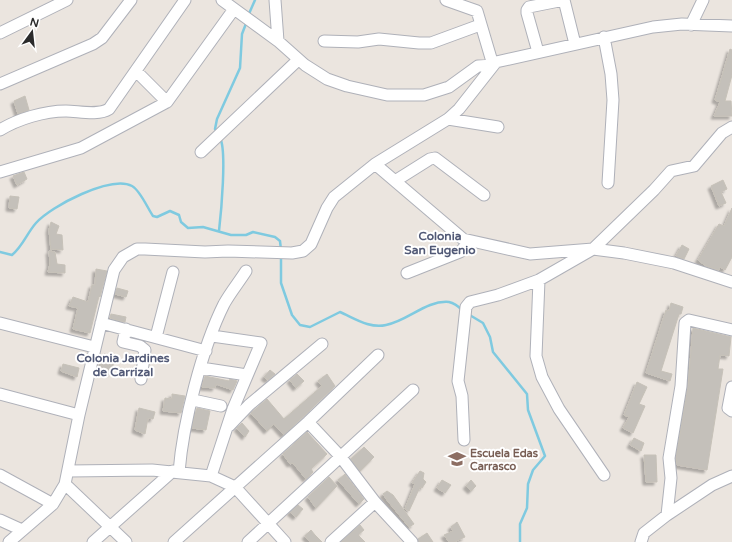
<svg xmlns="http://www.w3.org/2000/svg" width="732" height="542" font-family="'Varela Round',sans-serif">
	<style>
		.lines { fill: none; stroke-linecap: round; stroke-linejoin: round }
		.stream { stroke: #7fcae0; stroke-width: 2.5 }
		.building { fill: #c4c0ba; stroke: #c6c1b8; filter: url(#shadow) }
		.minor-casing { stroke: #afb1b9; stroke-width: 13 }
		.minor { stroke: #fff; stroke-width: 11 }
		.labels { text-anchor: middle; stroke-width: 4; stroke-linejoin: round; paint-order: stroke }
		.education-label { font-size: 11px; font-weight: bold; fill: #785e54; stroke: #fff; text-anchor: start }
		.neighbourhood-label { font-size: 12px; font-weight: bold; fill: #515976; stroke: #fff }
	</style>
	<defs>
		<filter id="shadow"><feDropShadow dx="-3" dy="3" stdDeviation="1" flood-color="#0004"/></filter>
	</defs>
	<rect width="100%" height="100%" fill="#ebe5df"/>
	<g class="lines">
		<path class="stream" d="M248,16L255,0
			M217,131L215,129L217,119L240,68L242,34L247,21
			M219,231C221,214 227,150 220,138
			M0,252L12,255C23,246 27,233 36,223C51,206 111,175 132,186C140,190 148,209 153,216L157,217L170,211L179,215L181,222L188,228L203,227L231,235H246L253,232L275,237L280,241L281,250
			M281,255V283L292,315L300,325L310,327L340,312C354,318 370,329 386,325C408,321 426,300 449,302C454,303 459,307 462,310
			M468,314L483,323L490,337L493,352L527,394L528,410L545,456L533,470L528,484L527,508L520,524V542"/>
	</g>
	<path class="building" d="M730,49L732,50V75L725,101H731L732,116H714L720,102L715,100Z
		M25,96L29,110L18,114L14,101Z
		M24,172L27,179L17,185L13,176Z
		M723,180L727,189L721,192L726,203L719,206L711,186Z
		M10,196L19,197L17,209L9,208Z
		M732,208V257L725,270L720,267L719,270L706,266L698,260L719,224L724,226Z
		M51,222L59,226L56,234L62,235L63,250L51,249V251L49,230Z
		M682,245L689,249L684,259L676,256Z
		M49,251L55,252L57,264L65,265V273L48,272L50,264Z
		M96,269L107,271L100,297L99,296L90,333L73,329L78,308L69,306L73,297L88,302L92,285H95Z
		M117,288L128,291L126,297L115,294Z
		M671,303L683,307L681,314H679L661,371L672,374L670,381L646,373L666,310L669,311Z
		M111,314L126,317L125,322L110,318Z
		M693,328L731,337L729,356L720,355L718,369H723L707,470L677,465L676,458L688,387Z
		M104,354L115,357L111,373L100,370Z
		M63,364L79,368L77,377L61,371Z
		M270,370L275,374L268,380L264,377Z
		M297,374L304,381L296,388L290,380Z
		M327,374L335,386L284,435L274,424L267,431L251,413L267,399L284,419L322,386L318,381Z
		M205,376L229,381L230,379L237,381L233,390L216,384L215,388L202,387Z
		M637,382L647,387L639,404L645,406L633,433L623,428L629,417L624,415Z
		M172,394L185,396L181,413L163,411L165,398L172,399Z
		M139,408L155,412L153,419L148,418L145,434L135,430Z
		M197,408L210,411L206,430L192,428Z
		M242,423L249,431L245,437L237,428Z
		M307,432L327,454L311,469L313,472L306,479L293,463L290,464L283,454Z
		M634,438L644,443L641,451L630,445Z
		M364,447L374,457L360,471L351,459Z
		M644,455H656L657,482H646Z
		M420,471L424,473L423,479L426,482L422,488L420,487L409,511L405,509L415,484L412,483Z
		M345,474L364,499L359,504L338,480Z
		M329,477L337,486L316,508L308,497Z
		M442,480L451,485L445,493L437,488Z
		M471,480L476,486L471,491L466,486Z
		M387,491L393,495L414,524L409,527L387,500L383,494Z
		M298,505L303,509L296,517L290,512Z
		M457,522L465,537L454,542H449L444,535L453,531L451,527Z
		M360,525L364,530L358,535L365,542H341Z
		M311,530L315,535L322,542H310L305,536Z
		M427,533L433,542H419L418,539Z"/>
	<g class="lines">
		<g class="minor-casing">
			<path id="minor" d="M222,0L278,41L305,65L327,79L347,86L387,95H424L449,87L478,66L493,65
				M275,0L278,41
				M446,0L477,11L493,65
				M691,25L703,0
				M0,33L67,0
				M604,37L611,74L613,100L608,183
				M324,41L358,42L379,39L419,43H431L480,25
				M538,52L527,13V10L529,7L564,0L575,44
				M137,72L167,102
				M0,84L93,44L102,38L131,0
				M448,119L498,127
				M0,130C18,119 44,111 66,111C78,111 98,116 109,109L185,0
				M201,152L298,60
				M375,164L463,239L530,254L593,249L624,253L674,263L732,282
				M0,172L81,148L167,102L234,9
				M395,181L430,159L435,158L484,195
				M407,273L460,252L470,241
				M539,280L536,356L542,377L559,409L604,475
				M0,323L94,347
				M101,323L206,351
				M126,329L123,342L140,346L145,350L141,379
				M156,337L173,272
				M201,368L247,375
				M732,387L728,408L732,411
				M0,394L79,415
				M193,400L221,406
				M308,422L340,456L375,502L412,542
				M229,426L249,405L322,344
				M464,440L462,396L458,381L466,307L470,302L498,295L539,280L593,249L654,190L671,171L694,166L722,133L732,127
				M69,471L152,470L211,476L235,487L285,542
				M179,472C183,423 202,348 224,304C230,293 239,282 246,271
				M0,475L53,504
				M211,476L233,409L261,343L212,336
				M65,484L126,542
				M667,515L671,478L669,458L681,386L685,323L689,320L732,330
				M0,520L22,530
				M9,542L53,504L65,484L79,415L114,270L123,257L137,249H145L205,252L228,251L292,253L303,251L311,244L327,208L334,197L375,164L448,119L459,109L496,62L653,27L682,24L732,26
				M93,542L173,471
				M174,542L308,422L378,355
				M248,542L413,390
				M331,542L375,502
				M641,542L644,533L667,515L712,485L732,476"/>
		</g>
		<use href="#minor" class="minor"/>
	</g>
	<defs>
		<g id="school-bare" transform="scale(1.38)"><path d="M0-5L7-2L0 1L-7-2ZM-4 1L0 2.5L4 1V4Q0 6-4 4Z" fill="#8d6e63" stroke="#fff" stroke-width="2.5" paint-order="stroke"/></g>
	</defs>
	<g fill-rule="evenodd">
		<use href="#school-bare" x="457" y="459"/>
	</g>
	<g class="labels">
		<g class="education-label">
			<text x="470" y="457">Escuela Edas<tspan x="470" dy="13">Carrasco</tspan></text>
		</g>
		<g class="neighbourhood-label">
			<text x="440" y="240">Colonia<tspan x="440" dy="14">San Eugenio</tspan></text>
			<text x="123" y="362">Colonia Jardines<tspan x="123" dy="14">de Carrizal</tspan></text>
		</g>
	</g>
	<g transform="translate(32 32) rotate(15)" stroke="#ffffff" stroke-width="3" paint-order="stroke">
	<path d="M0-3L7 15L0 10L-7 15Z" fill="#2b2b2b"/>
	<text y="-6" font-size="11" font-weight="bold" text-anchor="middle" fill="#2b2b2b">N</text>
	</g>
</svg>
